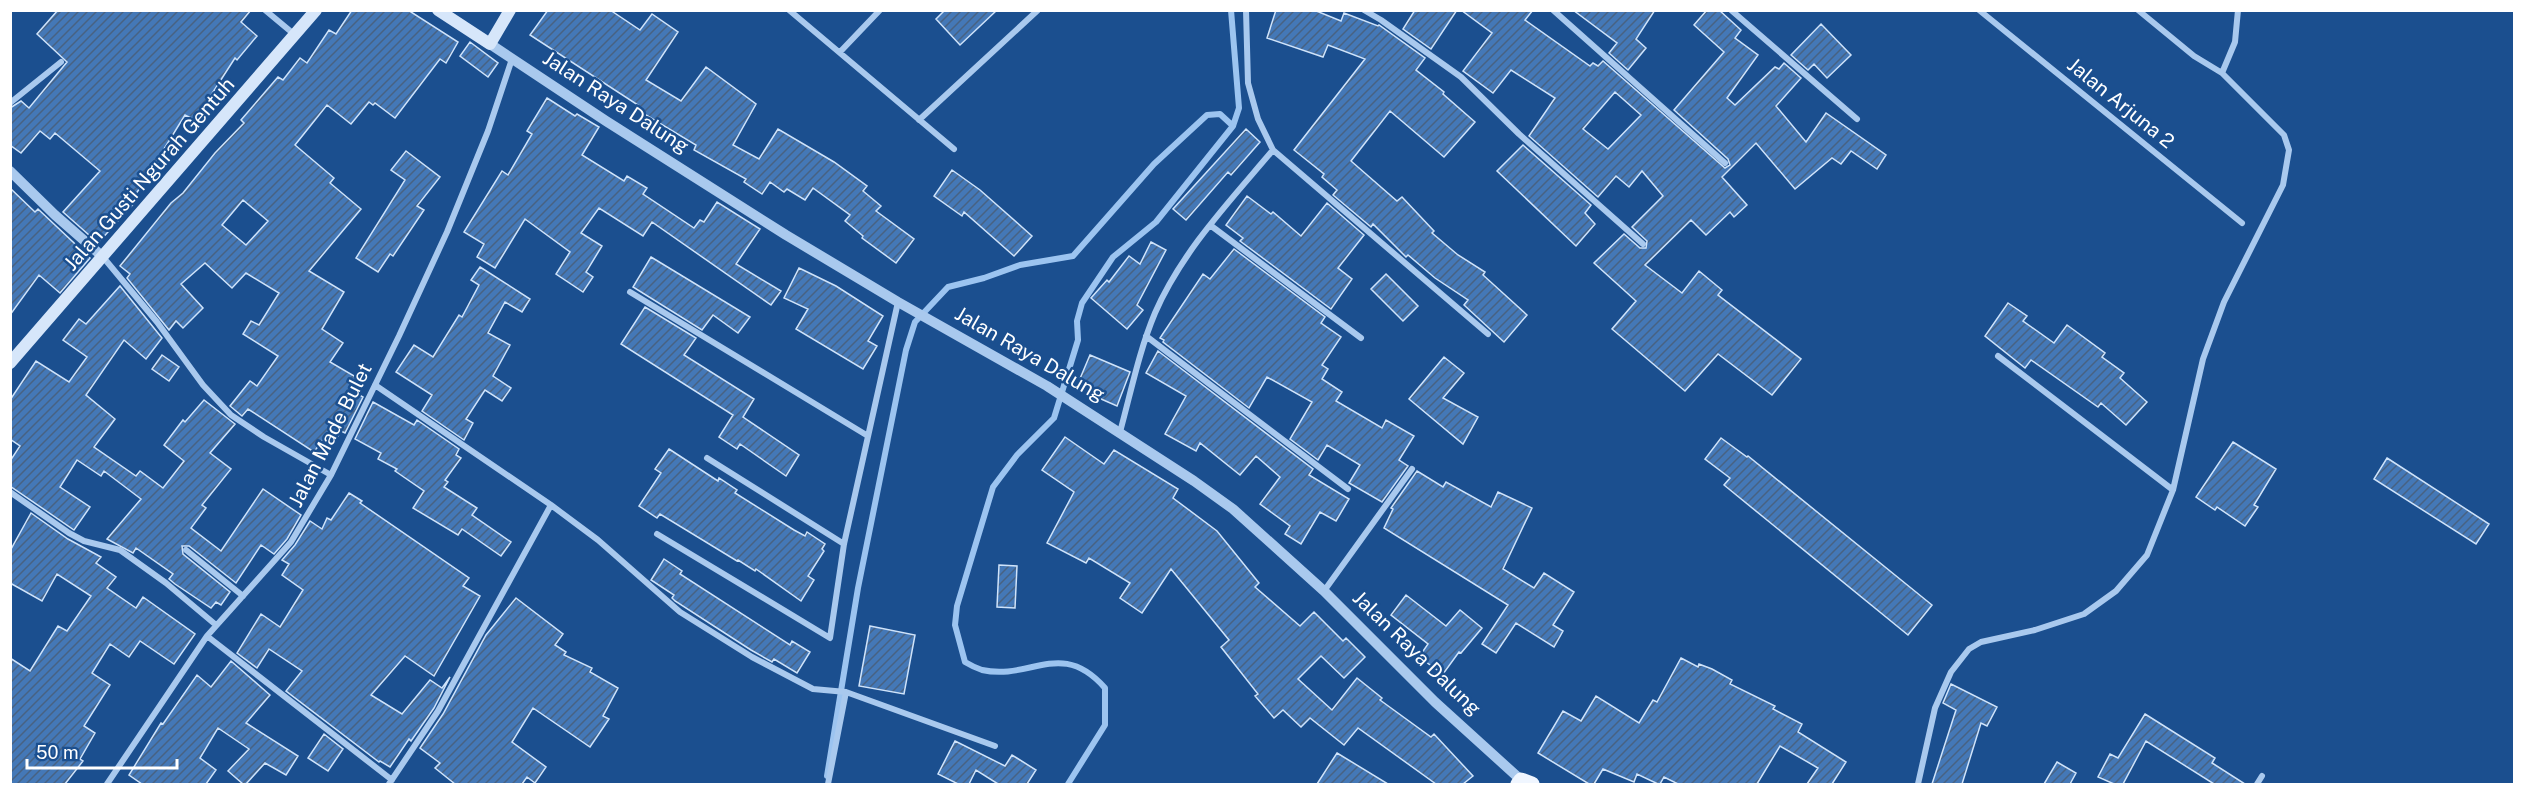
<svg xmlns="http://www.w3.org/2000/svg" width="2525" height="795" font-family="'Public Sans',sans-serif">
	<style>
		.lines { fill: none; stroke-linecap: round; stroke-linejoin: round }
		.stream { stroke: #9cc4f0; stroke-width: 6 }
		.building { fill: url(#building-hatch); stroke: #cfe3fa; stroke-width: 1.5; fill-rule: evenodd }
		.minor { stroke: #a9c9ee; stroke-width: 6 }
		.tertiary { stroke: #a9c9ee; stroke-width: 10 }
		.secondary { stroke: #d6e6fa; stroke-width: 12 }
		.primary { stroke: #f0f6ff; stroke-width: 15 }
		.labels { text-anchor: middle; stroke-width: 5; stroke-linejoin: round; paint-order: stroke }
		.street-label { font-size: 20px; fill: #fff; stroke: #1b4f8f }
	</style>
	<defs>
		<pattern id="building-hatch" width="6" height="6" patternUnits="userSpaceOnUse" patternTransform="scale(1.5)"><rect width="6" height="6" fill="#4478b7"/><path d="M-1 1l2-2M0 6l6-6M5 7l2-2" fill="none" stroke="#486282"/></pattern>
	</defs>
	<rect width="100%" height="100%" fill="#1b4f8f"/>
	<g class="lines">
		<path class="stream" d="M827,776L858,588L906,350L915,322L948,287L984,278L1020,265L1073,256L1154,164L1207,115L1220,114L1233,126
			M1068,784L1105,725V688C1061,638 1031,681 982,670C976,668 970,665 965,662L955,625L957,606L993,487L1017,455L1054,418L1078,340L1077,321L1082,303L1113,257L1156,222L1233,126L1239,108L1231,10"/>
	</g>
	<path class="building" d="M58,10H251L241,22L257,36L237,60L235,58L195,120L185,115L156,162L158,163L135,195L138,199L98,243L63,212L100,171L55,133L50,139L40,131L21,153L10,145V108L21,101L29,108L67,62L37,34Z
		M352,10H408L458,42L446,63L440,59L395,118L375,103L373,105L369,102L351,124L327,105L295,145L334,178L330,183L361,209L309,271L344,292L322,329L343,343L330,362L361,380L354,392L363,397L345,433L341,431L338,436L329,431L314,452L248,409L242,416L230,406L250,381L257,386L278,356L243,334L251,321L259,325L279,293L246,273L232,288L205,263L181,284L203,308L183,328L176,321L169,330L127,278L130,274L120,266L171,203L183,193L215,153L244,123L241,120L278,77L283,80L300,58L307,63L329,30L336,34ZM243,200L268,221L246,245L222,225Z
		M548,10H610L640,30L652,14L678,32L646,80L681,101L706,67L756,104L733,145L759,159L778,129L834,162L867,186L863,191L881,206L876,211L914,239L896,263L862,238L863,236L845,221L850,215L813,188L805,200L787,189L784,192L770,182L762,194L744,182L746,179L694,150L696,145L636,109L638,105L530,35Z
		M945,10H997L960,45L936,19Z
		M1276,10H1314L1341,21L1344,13L1378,26L1379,25L1425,58L1416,70L1444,92L1443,94L1475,122L1444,157L1390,111L1351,161L1397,201L1402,197L1434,231L1432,233L1458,255L1485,272L1483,275L1527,315L1504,342L1464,305L1468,300L1435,278L1408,255L1406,257L1373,224L1371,227L1333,195L1337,190L1322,177L1324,174L1294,150L1365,59L1328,45L1323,57L1267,38Z
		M1415,10H1457L1431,49L1403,29Z
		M1461,10H1533L1525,20L1590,66L1593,63L1598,66L1603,61L1725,168L1730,165L1728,159L1674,110L1724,52L1694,25L1707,10H1719L1741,30L1735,38L1758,55L1727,98L1735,105L1775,67L1779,69L1784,63L1801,78L1776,106L1806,142L1826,113L1886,155L1877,169L1851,151L1841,164L1832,158L1795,189L1756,143L1722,177L1747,205L1734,217L1730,212L1706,235L1691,220L1645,265L1682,293L1699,271L1722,290L1718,295L1801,359L1772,395L1718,354L1685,391L1612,329L1636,301L1594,263L1624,234L1640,248H1646L1647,241L1632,227L1663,196L1642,171L1629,187L1616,176L1598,197L1529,136L1555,98L1511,70L1493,93L1463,71L1492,33ZM1615,92L1641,115L1608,149L1583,129Z
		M1573,10H1655L1636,39L1646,48L1628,70L1609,53L1617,43Z
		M1821,24L1851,55L1827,78L1814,64L1808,70L1791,55Z
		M470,42L498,63L488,77L460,56Z
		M547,98L575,116L577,114L599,127L582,155L624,181L627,176L647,188L643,194L694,228L700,220L704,222L717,202L760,229L736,264L781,291L771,305L652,222L643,236L599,208L581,233L602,246L586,272L593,277L583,292L556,274L570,252L525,219L495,268L477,257L484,244L464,232L502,171L508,175L532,134L527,131Z
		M1246,129L1260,142L1231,175L1228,172L1186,220L1173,209Z
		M1523,145L1591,205L1585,213L1595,224L1576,246L1497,171Z
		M406,151L440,177L417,206L424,210L393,256L390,254L378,272L356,258L405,180L391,170Z
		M952,170L980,190L1032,236L1014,256L964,212L962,216L934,196Z
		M10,188L35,212L38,209L90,258L60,293L39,275L10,315Z
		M1247,196L1271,214L1273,212L1301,236L1327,203L1364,235L1338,268L1352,279L1331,309L1240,241L1243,238L1226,225Z
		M1151,242L1166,250L1137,305L1143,310L1127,329L1091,298L1107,280L1109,282L1129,256L1140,264Z
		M1234,249L1325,317L1321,323L1341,337L1322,365L1328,369L1322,379L1342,392L1336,401L1382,428L1386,420L1414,436L1399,460L1408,466L1382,502L1349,483L1360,465L1327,445L1318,460L1290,439L1312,402L1267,377L1249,408L1163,342L1164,340L1160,338L1203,274L1210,279Z
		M651,257L750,317L738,333L713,315L702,330L633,287Z
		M480,267L530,299L522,312L505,302L488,333L510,345L493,376L511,388L502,401L485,390L466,419L473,423L464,440L422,411L432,395L396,372L414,345L433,357L459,315L462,317L479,285L471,280Z
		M799,268L836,286L883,316L868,341L877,346L863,369L796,329L808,309L784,298Z
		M1386,274L1418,306L1403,321L1371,289Z
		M120,286L162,338L146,359L124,340L86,395L115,419L94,447L136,476L140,471L163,488L184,461L164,445L183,420L185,422L204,400L235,424L210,453L231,469L202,505L206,508L191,528L221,551L263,489L301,515L287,539L274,554L261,545L236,583L189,546H182L183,554L230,592L221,605L216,602L211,608L175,584L169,579L173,574L136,548L133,553L107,539L141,499L104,471L101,476L77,460L60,487L90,507L74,530L10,486V461L20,446L10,439V400L36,361L69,382L87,357L63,340L79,319L86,324Z
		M2008,303L2027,316L2023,321L2054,343L2067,325L2105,353L2102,357L2124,373L2120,378L2147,402L2126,425L2101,403L2098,407L2031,360L2025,368L1985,336Z
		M645,307L696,338L684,355L754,399L743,417L799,455L786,476L740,444L737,449L719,437L733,415L621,344Z
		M1158,351L1313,469L1309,475L1349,499L1336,521L1320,512L1301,544L1285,534L1290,526L1260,504L1280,477L1256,456L1240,475L1200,443L1196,451L1165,434L1186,396L1146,373Z
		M162,355L179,367L169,381L152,369Z
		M1090,355L1130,372L1117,406L1076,388Z
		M1444,357L1464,373L1443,398L1478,417L1463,444L1409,399Z
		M373,402L414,425L417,420L459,449L456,455L461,458L445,480L448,482L444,487L477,508L472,515L511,542L501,556L462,529L458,535L413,508L424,491L395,471L397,469L378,459L381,453L355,439Z
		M1065,437L1104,464L1114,450L1178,489L1173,498L1217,531L1259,583L1255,587L1300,626L1314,612L1343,641L1346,638L1365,657L1344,678L1321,656L1298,679L1332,710L1357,678L1382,698L1380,700L1431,737L1434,734L1473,776L1463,784H1436L1358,728L1344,745L1310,718L1301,727L1283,710L1274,718L1255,696L1258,694L1221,647L1229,640L1171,569L1142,613L1120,598L1130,583L1089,558L1086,563L1047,543L1074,492L1042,470Z
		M1721,438L1747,457L1748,456L1932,605L1908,635L1724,485L1730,478L1705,459Z
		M2233,442L2276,469L2254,505L2258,507L2245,526L2217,507L2215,510L2196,497Z
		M669,449L718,481L719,478L737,490L735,493L794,530L805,536L807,532L825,544L822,549L824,551L808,576L814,580L801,601L756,569L755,571L738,560L737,561L660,514L657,518L639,506L661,473L655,469Z
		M2387,458L2489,524L2476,544L2374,479Z
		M1417,471L1443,487L1446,482L1491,507L1498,492L1532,508L1503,569L1534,588L1544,573L1574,592L1553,625L1563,631L1554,647L1516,623L1496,653L1482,644L1508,605L1384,528L1393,509L1391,508Z
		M349,493L362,501L360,503L469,578L463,586L480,596L434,676L405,656L371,695L402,714L430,680L442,688L450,677L434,708L411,741L409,739L390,767L380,761L379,762L286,691L302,671L269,649L257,668L237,653L261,614L280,627L303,590L282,575L289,564L282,560L295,545L310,521L322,529L327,518L331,520Z
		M31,513L68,539L101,557L96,563L116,577L107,588L136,608L143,597L195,634L174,664L140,641L129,657L110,644L92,673L110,685L84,726L95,733L80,759L83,761L65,784H10V658L30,671L58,626L67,631L91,596L57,574L42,601L10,583V551Z
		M664,559L682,571L680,574L790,645L792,641L810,652L797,673L774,659L772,662L751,650L675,601L672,598L674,595L651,580Z
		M999,565L1017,566L1015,608L997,607Z
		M1406,595L1446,626L1460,610L1482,628L1461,653L1459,652L1443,674L1419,657L1428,644L1391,615Z
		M516,598L563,634L555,645L566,652L564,655L592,668L590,672L618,688L603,716L609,719L590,747L533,708L512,742L546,767L535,783L527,777L522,784H455L435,768L440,763L420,748L443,714L486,635Z
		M870,626L915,635L904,694L859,686Z
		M1681,658L1698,667L1699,664L1712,669L1732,680L1730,684L1775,706L1773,709L1802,724L1798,732L1846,762L1832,784H1807L1818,768L1780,746L1757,784H1678L1664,777L1660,784H1658L1637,774L1634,782L1603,769L1594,784H1589L1538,753L1563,711L1581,721L1596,696L1639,723L1653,700L1657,702Z
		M231,661L270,695L246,723L298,756L286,775L265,763L246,784H243L228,771L249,749L218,728L200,758L216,770L206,784H142L129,775L161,723L163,724L197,675L211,687Z
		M1951,684L1997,707L1987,726L1981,723L1962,784H1932L1956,710L1943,703Z
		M2145,714L2215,758L2212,763L2245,784H2214L2146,741L2123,784H2114L2098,777L2110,754L2118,758Z
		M324,734L343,749L328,771L308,758Z
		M955,741L1005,766L1012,755L1036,770L1027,784H998L976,770L969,784H958L938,774Z
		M1337,753L1388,784H1317Z
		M2057,762L2076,773L2070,784H2044Z"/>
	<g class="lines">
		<path class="minor" d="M265,10L295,35
			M789,10L954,149
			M1246,10L1248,83L1258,119L1273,150L1488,334
			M1364,10L1381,20L1461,77L1519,134L1643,244
			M1553,10L1725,163
			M1731,10L1857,119
			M1979,10L2242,223
			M840,52L880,10
			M2222,73L2235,42L2238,10
			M10,103L61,62
			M919,120L1038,10
			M1210,225L1361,338
			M103,257L157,322L203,385L231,415L264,437L331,475
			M630,292L868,436
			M1146,336L1348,489
			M1998,356L2173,490
			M375,385L551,505L598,540L680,612L752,657L813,689L846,692L995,746
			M1120,432C1131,392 1139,351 1155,313C1182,251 1230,201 1273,150
			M707,458L844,544
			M10,492L69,533L84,541L120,550L166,583L216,625
			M657,534L830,638L844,544L898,302
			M186,550L243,596
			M1324,591L1412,469
			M207,636L392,780
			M107,784L207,636L291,542L331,475L399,336L447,232L488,131L512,59
			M389,784L438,711L551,505
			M828,784L846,692
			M1918,784L1935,708L1951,672L1969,649L1981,642L2035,630L2084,614L2116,591L2147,555L2173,490L2203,359L2224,302L2283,185L2289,150L2284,135L2222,73L2194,56L2138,10
			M2257,784L2262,776"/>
		<path class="tertiary" d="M490,44L606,121L786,235L898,302L1047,386L1194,481L1233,509L1324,591L1435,702L1521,780
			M10,171L55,215L103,257"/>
		<path class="secondary" d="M438,10L490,44L510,10
			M10,363L316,10"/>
		<path class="primary" d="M1518,784L1521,780L1532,784"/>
	</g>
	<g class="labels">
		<g class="street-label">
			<text transform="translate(616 102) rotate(33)" y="7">Jalan Raya Dalung</text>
			<text transform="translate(2121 103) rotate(39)" y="7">Jalan Arjuna 2</text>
			<text transform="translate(149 174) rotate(-49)" y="7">Jalan Gusti Ngurah Gentuh</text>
			<text transform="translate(1030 354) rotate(30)" y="7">Jalan Raya Dalung</text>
			<text transform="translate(330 435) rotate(-63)" y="7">Jalan Made Bulet</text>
			<text transform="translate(1417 653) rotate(44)" y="7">Jalan Raya Dalung</text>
		</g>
	</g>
	<rect width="2525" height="795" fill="none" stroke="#ffffff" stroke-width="24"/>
	<path d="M27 759v9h150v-9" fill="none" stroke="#ffffff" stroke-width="3"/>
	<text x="36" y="759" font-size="18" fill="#ffffff" stroke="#1b4f8f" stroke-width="4.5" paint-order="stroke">50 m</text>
</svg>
